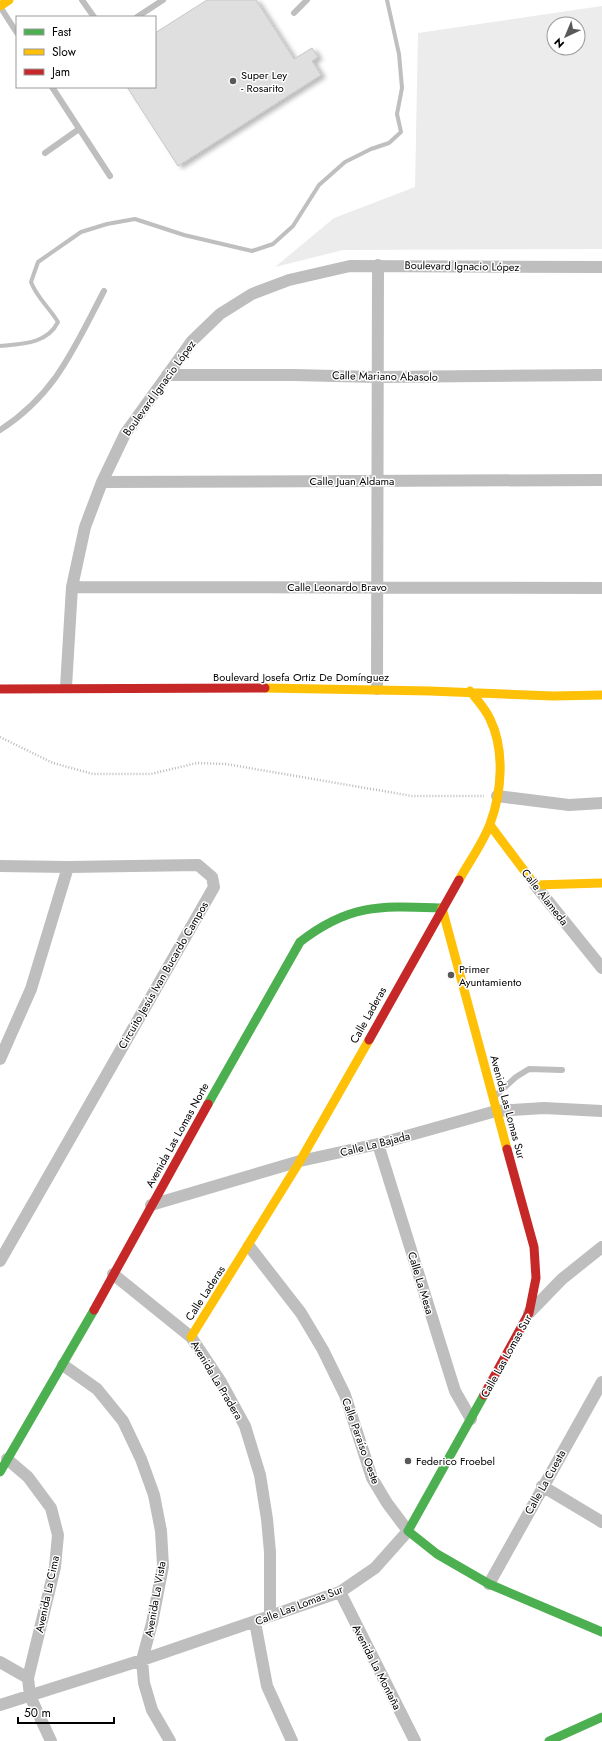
<svg xmlns="http://www.w3.org/2000/svg" width="602" height="1741" font-family="Jost,sans-serif">
	<style>
		.green { fill: #ececec; fill-rule: evenodd }
		.lines { fill: none; stroke-linecap: round; stroke-linejoin: round }
		.stream { stroke: #bfbfbf; stroke-width: 4 }
		.building { fill: #dfdfdf; stroke: #c7c7c7; filter: url(#shadow) }
		.path { stroke: #b9b9b9; stroke-width: 2.5; stroke-dasharray: 1 2; stroke-linecap: butt }
		.lane { stroke: #bebebe; stroke-width: 6 }
		.street { stroke: #bebebe; stroke-width: 12 }
		.fast { stroke: #4caf50; stroke-width: 9 }
		.slow { stroke: #ffc107; stroke-width: 9 }
		.jam { stroke: #c62828; stroke-width: 9 }
		.poi-dot { fill: #595959; stroke: #fff; stroke-width: 1.5 }
		.labels { text-anchor: middle; stroke-width: 3; stroke-linejoin: round; paint-order: stroke }
		.poi-label { font-size: 11px; fill: #000; stroke: #fff; text-anchor: start }
		.street-label { font-size: 11px; fill: #000; stroke: #fff }
	</style>
	<defs>
		<filter id="shadow"><feDropShadow dx="4.5" dy="2.5" stdDeviation="2" flood-color="#0004"/></filter>
	</defs>
	<rect width="100%" height="100%" fill="#fff"/>
	<path class="green" d="M602,6V249L343,250L275,267L334,218L415,187L418,33ZM554,24H578V48H554Z"/>
	<g class="lines">
		<path class="stream" d="M0,346C22,344 47,344 58,322C49,307 37,298 31,282L38,262L81,232L107,224L135,219L184,235L252,251L273,244L293,226L319,185L345,162L371,149L389,143L401,132L397,114L402,88L399,54L387,0"/>
	</g>
	<path class="building" d="M207,0H256L294,59L312,48L318,57L312,61L321,75L178,166L127,87H155V33Z"/>
	<g class="lines">
		<path class="path" d="M0,737L53,763L93,774H151L197,763L226,764L412,796H484"/>
		<path class="lane" d="M82,0L94,17
			M1,8L17,33
			M294,13L307,0
			M137,17L163,0
			M52,87L110,176
			M45,153L79,129
			M0,430C56,394 74,348 104,291
			M494,1097L516,1077L529,1069L562,1070"/>
		<path class="street" d="M167,375H293L377,377L602,375
			M102,482L602,480
			M72,587L602,588
			M66,687L72,587L85,527L102,482L125,434L192,341L220,314L252,294L289,280L350,266L602,267
			M377,689L378,265
			M497,796L569,805L602,803
			M0,866L68,867L198,865L212,877L214,887L0,1261
			M535,885L602,968
			M0,1059L31,989L68,867
			M378,1144L455,1391L471,1419
			M151,1205L300,1161L378,1144L496,1111L544,1108L602,1111
			M113,1274L191,1337L221,1382L245,1426L260,1475L267,1519L270,1552V1616
			M529,1313L562,1279L602,1247
			M63,1365L97,1389L123,1421L141,1459L154,1495L161,1531L163,1566L152,1623L142,1660L144,1683L152,1710L170,1741
			M7,1459L28,1477L51,1508L58,1535L55,1567L28,1678L30,1696L51,1741
			M542,1486L602,1522
			M489,1584L602,1382
			M340,1592L415,1741
			M255,1622L267,1686L292,1741
			M0,1662L28,1678
			M0,1705L142,1660L340,1592L375,1568L408,1531L387,1503L372,1478L345,1395L323,1350L301,1313L249,1246"/>
		<path class="fast" d="M208,1104L300,942C350,903 382,906 442,908
			M484,1395L408,1531L437,1554L489,1584L602,1632
			M0,1472L94,1310
			M549,1741L602,1717"/>
		<path class="slow" d="M0,6L9,0
			M265,688L430,691L553,696L602,695
			M490,825L535,885L602,883
			M459,880C469,862 483,843 490,824C502,792 505,750 490,719C485,708 477,700 470,691
			M442,908L507,1149
			M191,1337L300,1161L369,1040"/>
		<path class="jam" d="M0,689L265,688
			M369,1040L459,880
			M94,1310L208,1104
			M484,1395L529,1313L536,1278L534,1247L507,1149"/>
	</g>
	<g class="poi-dot">
		<circle cx="233" cy="81" r="4"/>
		<circle cx="451" cy="975" r="4"/>
		<circle cx="408" cy="1461" r="4"/>
	</g>
	<g class="labels">
		<g class="poi-label">
			<text x="241" y="79">Super Ley<tspan x="241" dy="13">- Rosarito</tspan></text>
			<text x="459" y="973">Primer<tspan x="459" dy="13">Ayuntamiento</tspan></text>
			<text x="416" y="1465">Federico Froebel</text>
		</g>
		<g class="street-label">
			<text transform="translate(462 266) rotate(1)" y="4">Boulevard Ignacio López</text>
			<text transform="translate(385 376) rotate(1)" y="4">Calle Mariano Abasolo</text>
			<text transform="translate(159 388) rotate(-54)" y="4">Boulevard Ignacio López</text>
			<text x="352" y="485">Calle Juan Aldama</text>
			<text x="337" y="591">Calle Leonardo Bravo</text>
			<text x="301" y="681">Boulevard Josefa Ortiz De Domínguez</text>
			<text transform="translate(545 897) rotate(52)" y="4">Calle Alameda</text>
			<text transform="translate(163 975) rotate(-60)" y="4">Circuito Jesús Ivan Bucardo Campos</text>
			<text transform="translate(368 1015) rotate(-61)" y="4">Calle Laderas</text>
			<text transform="translate(508 1107) rotate(75)" y="4">Avenida Las Lomas Sur</text>
			<text transform="translate(177 1135) rotate(-61)" y="4">Avenida Las Lomas Norte</text>
			<text transform="translate(375 1144) rotate(-14)" y="4">Calle La Bajada</text>
			<text transform="translate(421 1283) rotate(73)" y="4">Calle La Mesa</text>
			<text transform="translate(205 1293) rotate(-57)" y="4">Calle Laderas</text>
			<text transform="translate(506 1356) rotate(-61)" y="4">Calle Las Lomas Sur</text>
			<text transform="translate(217 1380) rotate(59)" y="4">Avenida La Pradera</text>
			<text transform="translate(361 1441) rotate(70)" y="4">Calle Paraíso Oeste</text>
			<text transform="translate(545 1482) rotate(-61)" y="4">Calle La Cuesta</text>
			<text transform="translate(47 1594) rotate(-78)" y="4">Avenida La Cima</text>
			<text transform="translate(155 1599) rotate(-80)" y="4">Avenida La Vista</text>
			<text transform="translate(299 1605) rotate(-21)" y="4">Calle Las Lomas Sur</text>
			<text transform="translate(377 1667) rotate(63)" y="4">Avenida La Montaña</text>
		</g>
	</g>
	<rect x="16" y="16" width="140" height="72" fill="#ffffff" stroke="#999999"/>
	<rect x="24" y="29" width="20" height="6" fill="#4caf50" stroke="#999999"/>
	<text x="52" y="36" font-size="12" fill="#000000">Fast</text>
	<rect x="24" y="49" width="20" height="6" fill="#ffc107" stroke="#999999"/>
	<text x="52" y="56" font-size="12" fill="#000000">Slow</text>
	<rect x="24" y="69" width="20" height="6" fill="#c62828" stroke="#999999"/>
	<text x="52" y="76" font-size="12" fill="#000000">Jam</text>
	<g transform="translate(566 36) rotate(224)"><circle r="19" fill="#ffffff" stroke="#999999"/>
	<path d="M0-3L7 15L0 10L-7 15Z" fill="#595959"/>
	<text y="-6" font-size="11" font-weight="bold" text-anchor="middle" fill="#000000">N</text>
	</g>
	<path d="M18 1717v6h96v-6" fill="none" stroke="#000000" stroke-width="2"/>
	<text x="24" y="1717" font-size="12" fill="#000000" stroke="#ffffff" stroke-width="3" paint-order="stroke">50 m</text>
</svg>
